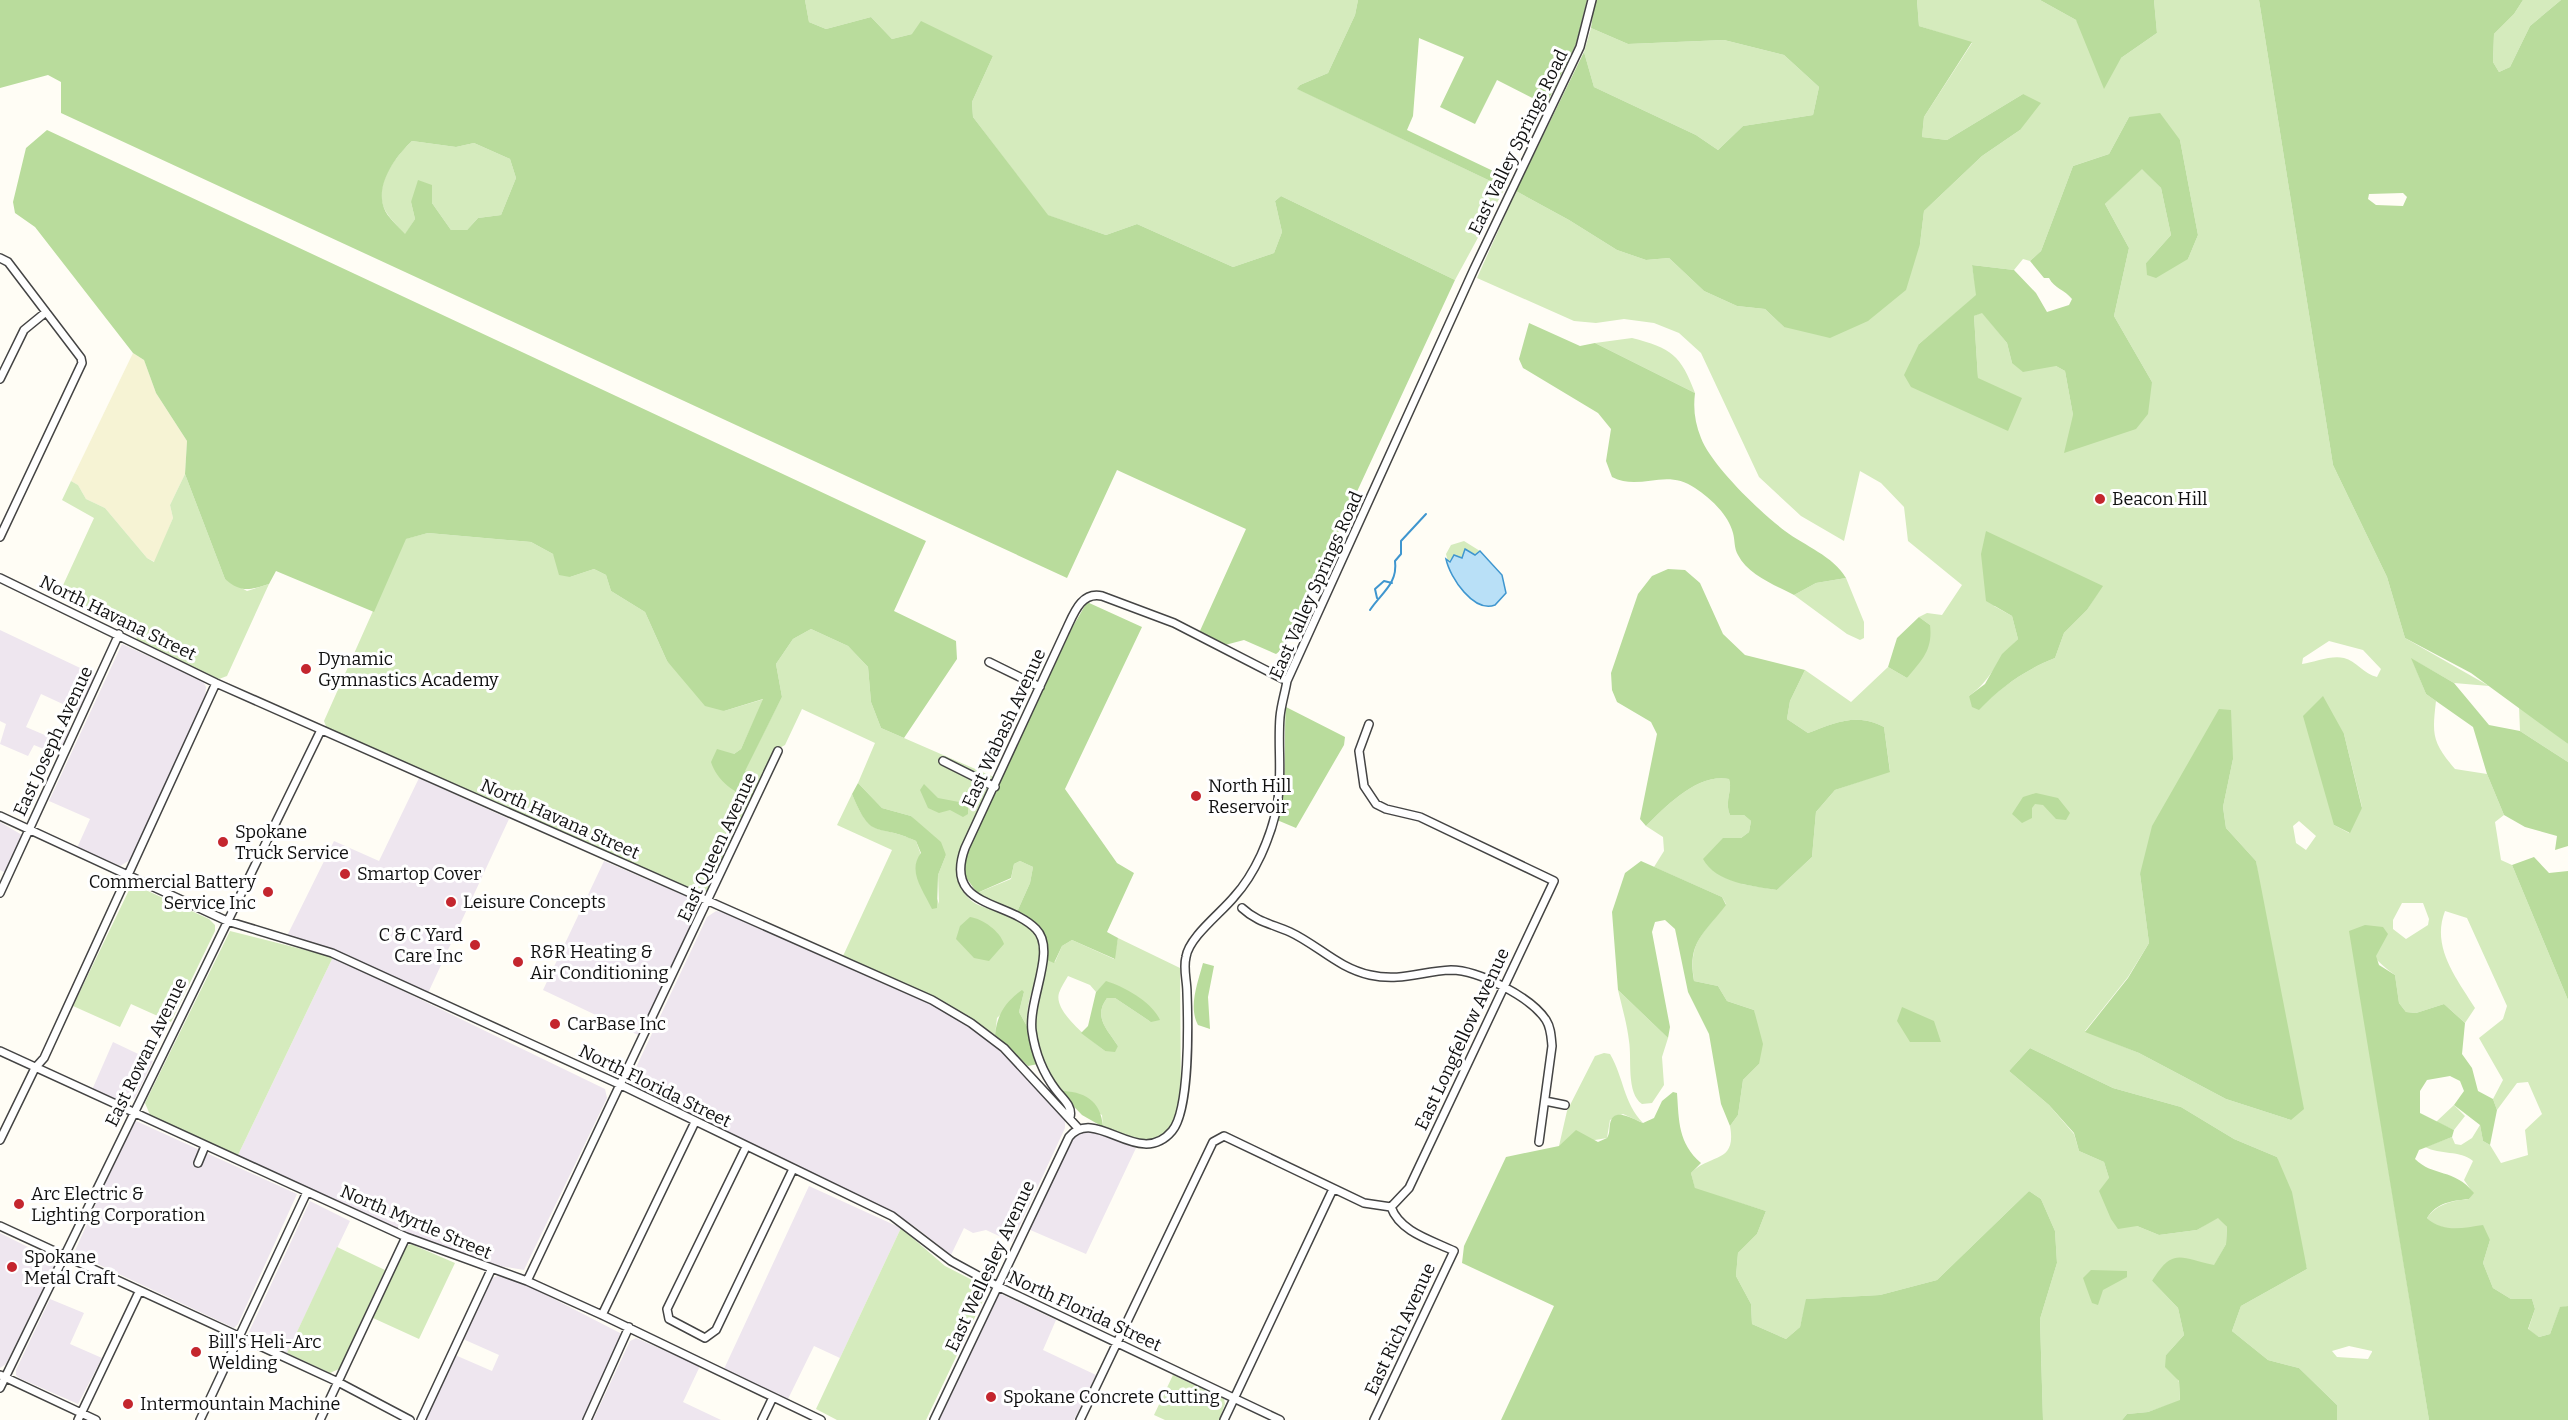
<svg xmlns="http://www.w3.org/2000/svg" width="2568" height="1420" font-family="Bitter,serif">
	<style>
		.industrial { fill: #eee6ef }
		.farmland { fill: #f6f3d4 }
		.green { fill: #d5ebbd; fill-rule: evenodd }
		.forest { fill: #b9dc9c; fill-rule: evenodd }
		.water { fill: #b9e0f7; stroke: #3f96cf; stroke-width: 1.5 }
		.lines { fill: none; stroke-linecap: round; stroke-linejoin: round }
		.stream { stroke: #3f96cf; stroke-width: 2 }
		.minor-casing { stroke: #444; stroke-width: 10 }
		.minor { stroke: #fff; stroke-width: 7 }
		.poi-dot { fill: #c4262e; stroke: #fff; stroke-width: 2 }
		.labels { text-anchor: middle; stroke-width: 6; stroke-linejoin: round; paint-order: stroke }
		.street-label { font-size: 18px; fill: #111; stroke: #fff }
		.poi-label { font-size: 18px; fill: #111; stroke: #fff; text-anchor: start }
	</style>
	<rect width="100%" height="100%" fill="#fffdf5"/>
	<path class="industrial" d="M0,630L95,675L78,711L41,694L26,727L54,739L61,726L69,730L58,755L34,745L28,756L0,744L6,724L0,721Z
		M122,644L203,681L206,687L205,696L140,839L130,860L120,866L77,848L90,819L49,801Z
		M419,778L509,819L428,993L334,949L287,936L334,841L379,861Z
		M0,822L22,835L6,873L0,870Z
		M604,861L690,898L698,906L696,916L638,1035L543,990Z
		M716,911L726,913L952,1014L989,1040L1060,1112L1065,1120V1128L1012,1242L986,1230L973,1233L964,1228L951,1255L914,1226L889,1211L633,1087L631,1078L707,917Z
		M333,957L605,1089L607,1098L524,1270L494,1265L412,1235L238,1155Z
		M113,1042L153,1061L135,1098L130,1102H122L92,1090Z
		M136,1121L297,1194L238,1324L234,1328L74,1253L132,1124Z
		M1090,1131L1136,1148L1086,1254L1028,1229L1068,1143L1074,1135Z
		M809,1186L901,1228L840,1358L814,1346L788,1399L724,1369Z
		M310,1201L350,1221L287,1353L248,1334Z
		M0,1233L54,1260V1267L6,1364L0,1368Z
		M500,1275L519,1281L620,1333L621,1338L582,1420H424L455,1355L492,1371L499,1355L463,1339L492,1278Z
		M999,1293L1056,1320L1043,1350L1096,1375L1074,1420H939Z
		M50,1299L84,1313L70,1344L102,1358L78,1404L19,1378L16,1375V1370Z
		M636,1338L700,1366L683,1402L721,1420H593L630,1341Z"/>
	<path class="farmland" d="M133,353L144,360L156,393L187,441L185,474L170,505L173,518L155,562L147,558L105,508L86,499L78,485L71,481Z"/>
	<path class="green" d="M805,0H1358L1355,15L1328,73L1300,85L1298,89L1505,188L1455,280L1281,196L1275,201L1282,232L1274,253L1233,267L1137,224L1106,235L1047,215L973,117L972,102L993,56L912,34L892,39L871,17L826,29L809,22Z
		M1917,0H2040L2076,20L2121,58L2157,33L2154,0H2259L2333,465L2387,577L2405,638L2489,686L2454,683L2412,659L2426,694L2436,701C2432,735 2432,742 2455,769L2487,774L2504,815L2495,822L2501,860L2512,865L2568,1000V1306L2560,1308L2550,1334L2539,1337L2528,1330L2535,1309L2532,1299H2511L2493,1288L2483,1263L2490,1240L2435,1225L2427,1218C2438,1203 2452,1201 2469,1199L2473,1193L2464,1180L2473,1161C2460,1150 2440,1155 2425,1147L2452,1137L2455,1144L2461,1145L2472,1138L2480,1125L2483,1141L2490,1145L2501,1163L2528,1155L2525,1130L2542,1114L2528,1082L2517,1083L2497,1110L2493,1099L2503,1080L2479,1038L2503,1019L2507,1006L2467,918L2445,911C2431,947 2456,978 2475,1008L2465,1023L2444,1004L2416,1013L2406,1012L2399,1003L2395,975C2378,964 2365,946 2350,931L2429,1420H2337V1405L2299,1368L2268,1360L2232,1331L2241,1306L2307,1269L2277,1157L2234,1139L2181,1107L2113,1088L2030,1048L2009,1071L2049,1105L2074,1134L2079,1151L2104,1162L2109,1178L2137,1226L2159,1235L2197,1230L2218,1217L2227,1227L2226,1244L2214,1266L2152,1281L2178,1308L2184,1335L2166,1355L2179,1382L2180,1401L2148,1412L2127,1414L2122,1420H2043L2040,1319L2057,1263L2055,1231L2041,1199L2029,1191L1937,1280L1880,1295L1807,1299L1800,1327L1786,1339L1752,1324L1751,1304L1736,1276L1738,1253L1757,1234L1766,1211L1695,1189L1691,1173C1710,1153 1737,1164 1730,1126L1738,1115L1743,1080L1759,1064L1754,1010L1727,1001L1718,986L1694,981C1688,941 1703,935 1726,904L1722,897L1654,867L1664,851L1663,837L1646,826C1666,806 1698,773 1729,779C1733,792 1724,800 1730,815L1743,814L1751,821L1749,832L1741,838L1742,884L1777,890L1812,857L1816,812L1835,790L1890,771L1884,727C1857,712 1834,723 1808,733L1787,719L1790,701L1805,670L1851,702L1888,667L1907,678L1930,625L1919,617L1927,613L1942,615L1962,585L1908,541L1904,507L1881,483L1860,471L1844,541L1801,516L1759,477L1701,353L1679,333L1654,323L1624,319L1596,323L1574,321L1477,278L1516,191L1569,220L1617,250L1646,260L1669,258L1704,291L1737,306L1765,309L1784,327L1920,244L1924,211L1982,156L2020,130L2023,94L1947,140L1922,137L1924,117L1972,43L1919,26ZM2129,117L2180,140L2198,235L2188,259L2146,263L2171,235L2161,188L2142,168L2105,204L2129,248L2114,316L2152,382L2073,415L2065,371L2056,366L2012,363L2007,343L1982,312L1974,316L1978,378L1919,344L1977,295L1972,265L2014,270L2023,259L2030,261L2041,251L2073,166L2109,154ZM2102,586L2087,610L2064,633L2055,658C2025,670 2002,686 1979,709L1969,696C1993,679 1996,659 2018,639L2012,616L1994,606ZM2329,641L2363,650L2381,669L2377,677C2364,674 2356,661 2344,658C2331,655 2315,662 2302,664L2303,658ZM2344,734L2362,807L2349,833L2334,825ZM2233,759L2223,807L2226,828L2256,861L2291,1120L2226,1099L2139,1053L2085,1031L2128,977L2149,943L2140,874ZM2299,821L2316,836L2306,850L2296,843L2293,826ZM2402,903H2423L2429,919L2428,925L2406,939L2393,929V920ZM2349,1346L2372,1351V1352L2368,1359L2337,1357L2332,1351Z
		M2523,0H2561L2530,26L2510,67L2499,72L2493,62L2494,34L2514,14Z
		M1591,28L1628,44L1724,40L1784,55L1819,87L1813,115L1743,126L1718,150L1696,135L1594,87L1584,52Z
		M412,141L456,147L474,143L510,159L516,178L501,215L478,218L467,230H451L432,203V185L411,202L415,219L405,235C399,227 388,217 384,208C374,184 396,156 412,141Z
		M1632,338C1671,348 1681,355 1695,393L1595,343Z
		M185,474L225,579L247,591L269,584L227,676L219,679L137,642L136,630L59,594L94,518L62,500L71,481L78,485L86,499L105,508L147,558L154,562L173,518L170,505Z
		M428,533L531,542L553,554L570,577L594,569L606,575L611,591L645,612L667,661L724,711L764,699L741,749L734,754L753,799L708,891L697,893L327,729L324,721L405,539Z
		M1464,541L1480,551L1474,555L1465,551L1464,557H1453L1448,562L1446,554L1451,545Z
		M1846,578L1864,622V638L1860,640L1847,634L1794,595L1816,583Z
		M811,629L848,646L868,667L871,702L881,728L996,778C981,809 934,873 973,902C980,907 991,909 999,912C1012,917 1029,922 1037,936C1050,957 1031,985 1028,1007C1027,1014 1028,1022 1029,1030L1019,1012L1024,992L997,1018L995,1035L950,1006L843,956L892,850L837,825L852,794C872,842 876,822 916,841L939,904L938,875L946,855L911,816L882,808L858,783L875,743L802,709L785,745L776,750L758,790L744,771L782,697L776,664L793,639Z
		M2519,706L2568,744V762L2520,731Z
		M1020,861L1033,867L1030,883L1017,912L987,900L977,893L1011,879L1014,864Z
		M131,886H137L209,919L215,925V931L171,1022L131,1004L120,1027L73,1006Z
		M230,931L333,957L238,1155L150,1115L145,1103Z
		M1118,938L1180,968L1181,1103C1170,1148 1138,1147 1103,1127L1102,1115C1089,1107 1067,1100 1058,1089C1025,1050 1034,1003 1047,960L1055,962L1062,946L1072,940L1114,959ZM1068,976L1090,985L1096,992L1106,982L1151,1022L1115,998H1107C1093,1017 1107,1029 1118,1046L1105,1051C1091,1040 1053,1012 1059,993C1061,987 1065,981 1068,976Z
		M1618,990L1668,1038L1662,1057L1664,1085L1652,1103L1642,1104C1626,1093 1632,1059 1629,1041C1627,1024 1622,1007 1618,990Z
		M1604,1053L1610,1054C1624,1078 1623,1102 1643,1123L1623,1114L1610,1120L1607,1138L1559,1146L1567,1111L1595,1056Z
		M2454,1105L2465,1116L2454,1130L2436,1122Z
		M901,1228L945,1266L982,1285L985,1289V1296L926,1420H837L816,1409Z
		M411,1244L455,1263L419,1339L373,1318L406,1246Z
		M337,1247L385,1270L339,1369L330,1373L287,1353Z
		M1173,1375L1224,1399L1225,1404L1219,1420H1165L1154,1415Z"/>
	<path class="forest" d="M0,0H805L809,22L826,29L871,17L892,39L912,34L921,21L993,56L972,102L973,117L1048,215L1106,235L1137,224L1233,267L1274,253L1282,232L1275,201L1281,196L1455,280L1285,647L1276,654L1244,640L1225,645L1199,633L1246,529L1117,470L1067,578L61,113V82L48,75L0,88ZM412,141L456,147L474,143L510,159L516,178L501,215L478,218L467,230H451L432,203V185L418,180L411,202L415,219L405,234C399,227 387,217 384,208C375,184 396,156 412,141Z
		M1358,0H1587L1576,44L1546,105L1497,80L1475,124L1440,107L1464,57L1419,38L1413,116L1407,130L1510,179L1505,188L1297,89L1300,85L1328,73L1355,15Z
		M1595,0H1917L1919,26L1972,42L1924,117L1922,137L1947,140L2023,94L2041,103L2020,130L1982,156L1924,211L1920,244L1906,290L1868,321L1830,338L1784,327L1765,309L1737,306L1704,291L1669,258L1646,260L1617,250L1569,220L1516,191L1584,52L1594,87L1696,135L1718,150L1743,126L1813,115L1819,87L1784,55L1724,40L1628,44L1591,28Z
		M2040,0H2154L2157,33L2121,58L2104,89L2076,20Z
		M2259,0H2523L2514,14L2494,34L2493,62L2499,72L2510,67L2530,26L2561,0H2568V744L2471,673L2405,638L2387,577L2333,465ZM2403,193L2407,197L2403,206L2376,205L2368,199L2369,194Z
		M2160,113L2180,140L2198,235L2188,259L2156,278L2147,275L2146,263L2171,235L2161,188L2142,169L2105,204L2129,248L2114,316L2152,382L2148,414L2136,429L2064,453L2073,415L2065,371L2056,366L2023,372L2012,363L2007,343L1982,313L1974,316L1978,378L2022,398L2008,431L1911,387L1904,375L1919,344L1976,295L1972,265L2014,270L2036,293L2047,312L2069,305L2072,299C2065,290 2054,288 2049,278H2044L2030,261L2041,251L2073,166L2109,154L2129,117Z
		M47,130L926,541L894,611L956,641L957,659L904,738L881,728L871,702L868,667L848,646L811,629L793,639L776,664L782,697L745,771L758,790L753,799C735,794 717,781 711,762L717,749L734,754L741,749L763,699L724,711L705,706L667,661L645,612L611,591L606,575L594,569L570,577L559,575L553,554L531,542L428,533L406,539L374,612L276,571L269,584C250,590 241,593 225,579L185,474L187,441L156,393L144,360L133,353L35,227L15,213L13,202L26,148Z
		M1529,323L1580,346L1595,343L1695,393C1693,409 1695,423 1701,438C1711,465 1761,513 1785,531C1805,546 1833,556 1846,578L1816,583L1794,595C1775,585 1748,575 1738,555C1734,549 1735,540 1733,533C1728,514 1710,498 1695,488C1665,467 1641,492 1612,477L1606,461L1611,429L1598,413L1523,368L1519,359Z
		M1986,531L2103,586L2087,610L2064,633L2055,658C2025,670 2002,686 1979,710L1972,707L1969,696L1985,684L2002,654L2018,639L2012,616L1986,601L1981,554Z
		M1668,569L1685,570L1700,583L1723,634L1745,655L1805,670L1790,701L1787,719L1808,733C1834,723 1857,712 1884,727L1890,772L1835,790L1816,812L1812,857L1777,890C1752,886 1716,883 1703,859L1723,838H1741L1749,832L1751,821L1744,815H1730C1724,800 1733,791 1729,779C1698,773 1666,806 1646,826L1640,819L1657,734L1651,722L1617,702L1612,690L1611,673L1638,594L1652,576Z
		M1087,602L1142,627L1065,789L1117,863L1134,873L1107,932L1118,938L1115,959L1072,940L1062,946L1054,963L1047,960C1050,937 1037,922 1017,912L1030,883L1033,867L1020,861L1014,864L1011,878L977,893L963,873L964,859L1072,628Z
		M1919,617L1930,625C1933,650 1922,660 1907,678L1888,667L1897,638Z
		M2411,658L2454,683L2489,725L2520,731L2568,762V846L2555,850L2557,836L2525,827L2504,815L2487,774L2473,727L2426,694Z
		M2323,696L2344,734L2362,808L2350,833L2334,825L2303,716Z
		M1286,707L1345,737L1344,745L1296,828L1277,820C1289,783 1283,745 1286,707Z
		M2219,709L2231,710L2233,759L2223,807L2226,828L2256,861L2304,1109L2291,1120L2226,1099L2139,1053L2085,1032L2128,978L2149,943L2140,874L2152,826Z
		M858,783L882,808L911,816L941,842L946,855L938,875L937,908L932,909C923,890 907,871 921,853L916,841C876,822 872,843 852,794Z
		M924,784L938,798L959,802L969,788L972,789L973,795L968,803V814L963,817L950,810L939,813L928,808L920,790Z
		M2036,793L2058,798L2070,813L2066,820L2056,819L2043,805L2035,804L2032,808V818L2022,823L2012,814L2023,797Z
		M2534,857L2549,873L2568,871V1000L2512,865Z
		M1641,861L1722,897L1726,905C1704,934 1687,942 1694,981L1718,986L1727,1001L1754,1010L1763,1044L1759,1064L1743,1080L1738,1115L1730,1126L1721,1104L1709,1034L1688,992L1675,929L1665,920L1655,922L1652,932L1670,1027L1668,1038L1618,990L1612,912L1625,873Z
		M970,917C983,919 1000,931 1004,944L989,961L974,958L956,939L960,926Z
		M2365,925L2383,927L2388,934L2376,956L2379,965L2395,975L2399,1003L2406,1012L2416,1013L2444,1004L2465,1023L2462,1054L2472,1068L2478,1091L2493,1099L2497,1110L2490,1145L2483,1141L2480,1125L2454,1105L2464,1091L2460,1081L2450,1076L2427,1080L2420,1091V1113L2454,1130L2452,1137L2419,1150L2415,1159C2433,1177 2454,1168 2474,1193L2469,1199C2452,1201 2437,1202 2427,1218C2443,1233 2463,1228 2483,1225L2490,1240L2483,1263L2493,1288L2511,1299H2532L2535,1309L2528,1329L2539,1337L2550,1334L2560,1307L2568,1306V1420H2429L2349,931Z
		M1203,963L1214,966L1208,997L1210,1029L1198,1025C1188,1007 1198,982 1203,963Z
		M1106,981C1125,987 1152,1002 1160,1020L1151,1022L1115,998H1107C1093,1017 1107,1029 1118,1046L1115,1052L1105,1051L1081,1033L1088,1026L1096,992Z
		M1022,990L1024,992L1019,1012L1029,1030L1038,1064L1028,1066L995,1035C997,1015 1005,1002 1022,990Z
		M1902,1007L1934,1021L1941,1042H1910L1897,1021Z
		M2030,1048L2113,1088L2181,1107L2234,1139L2277,1157L2292,1192L2307,1269L2241,1306L2232,1331L2268,1360L2299,1368L2337,1405V1420H2122L2127,1414L2148,1412L2180,1400L2179,1381L2165,1367L2166,1355L2184,1335L2178,1308L2152,1281C2173,1247 2180,1258 2214,1265L2226,1244L2227,1227L2218,1218L2197,1230L2159,1235L2137,1226L2118,1229L2111,1219L2099,1191L2109,1178L2104,1162L2079,1151L2074,1133L2049,1105L2009,1071Z
		M1059,1091C1084,1091 1101,1100 1103,1127L1082,1115Z
		M1673,1092L1677,1093C1679,1121 1678,1143 1701,1163L1691,1173L1695,1188L1766,1211L1757,1234L1738,1253L1736,1276L1751,1304L1752,1324L1786,1339L1800,1327L1806,1299L1880,1295L1937,1280L2029,1191L2041,1199L2055,1231L2057,1263L2040,1319L2043,1420H1501L1554,1306L1462,1263L1464,1246L1506,1157L1559,1146L1576,1130L1598,1142L1607,1138C1610,1133 1609,1130 1610,1124C1613,1106 1633,1119 1643,1123L1654,1118L1662,1101Z
		M2091,1270L2127,1271V1277L2103,1290L2098,1305L2092,1303L2083,1278Z"/>
	<path class="water" d="M1465,549L1475,555L1480,551L1502,575L1506,593L1495,605C1474,613 1450,578 1446,559L1450,562L1454,555L1462,558Z"/>
	<g class="lines">
		<path class="stream" d="M1377,598L1375,589L1384,581L1392,583
			M1370,610C1381,593 1398,584 1395,561L1401,554V541L1426,514"/>
		<g class="minor-casing">
			<path id="minor" d="M0,258L8,262L81,358L82,363L0,537
				M0,379L24,330L46,312
				M0,578L216,683L932,1000L971,1023L1004,1048L1078,1128
				M989,662L1040,687
				M1369,724L1359,751L1364,786L1376,804L1386,809L1420,817L1554,881L1409,1188L1391,1207
				M943,761L995,787
				M0,816L227,921L332,953L621,1085L892,1216L951,1261L997,1286L1280,1420
				M0,893L119,634
				M1242,908C1257,922 1272,924 1290,932C1318,945 1338,968 1370,975C1401,982 1422,971 1451,970C1478,970 1531,997 1546,1020C1551,1028 1551,1036 1552,1046L1539,1142
				M0,1051L406,1237L527,1281L602,1315L821,1420
				M1545,1101L1565,1105
				M1070,1117C1073,1106 1062,1098 1056,1090C1043,1073 1035,1052 1032,1031C1028,999 1057,950 1036,929C1008,900 943,908 965,848L1065,632C1073,616 1080,591 1102,596L1174,623L1287,681
				M0,1140L35,1068L44,1058L216,683
				M746,1147L667,1309L669,1319L705,1338L716,1330L793,1169
				M198,1163L205,1146
				M0,1226L338,1382L410,1420
				M527,1281L778,751
				M602,1315L695,1122
				M0,1375L96,1420
				M0,1388L321,730
				M78,1420L139,1292
				M200,1420L307,1192
				M320,1420L406,1237
				M421,1420L491,1270
				M587,1420L629,1327
				M762,1420L773,1397
				M934,1420L1069,1137C1096,1105 1139,1170 1172,1131C1190,1110 1188,1022 1187,993C1187,980 1183,969 1186,957C1189,937 1221,913 1234,897C1245,885 1254,870 1261,855C1270,835 1278,811 1279,789C1281,765 1278,741 1280,717C1281,705 1285,693 1287,681L1474,269L1580,47L1592,0
				M1080,1420L1213,1142L1224,1136L1364,1203L1391,1207
				M1224,1420L1333,1189
				M1374,1420L1454,1251C1431,1240 1400,1232 1391,1207"/>
		</g>
		<use href="#minor" class="minor"/>
	</g>
	<g class="poi-dot">
		<circle cx="2100" cy="499" r="6"/>
		<circle cx="306" cy="669" r="6"/>
		<circle cx="1196" cy="796" r="6"/>
		<circle cx="223" cy="842" r="6"/>
		<circle cx="345" cy="874" r="6"/>
		<circle cx="268" cy="892" r="6"/>
		<circle cx="451" cy="902" r="6"/>
		<circle cx="475" cy="945" r="6"/>
		<circle cx="518" cy="962" r="6"/>
		<circle cx="555" cy="1024" r="6"/>
		<circle cx="19" cy="1204" r="6"/>
		<circle cx="12" cy="1267" r="6"/>
		<circle cx="196" cy="1352" r="6"/>
		<circle cx="991" cy="1397" r="6"/>
		<circle cx="128" cy="1404" r="6"/>
	</g>
	<g class="labels">
		<g class="street-label">
			<text transform="translate(1518 142) rotate(-64)" y="6">East Valley Springs Road</text>
			<text transform="translate(1316 585) rotate(-66)" y="6">East Valley Springs Road</text>
			<text transform="translate(118 618) rotate(26)" y="6">North Havana Street</text>
			<text transform="translate(1004 728) rotate(-65)" y="6">East Wabash Avenue</text>
			<text transform="translate(53 741) rotate(-65)" y="6">East Joseph Avenue</text>
			<text transform="translate(560 819) rotate(24)" y="6">North Havana Street</text>
			<text transform="translate(717 847) rotate(-65)" y="6">East Queen Avenue</text>
			<text transform="translate(1462 1039) rotate(-65)" y="6">East Longfellow Avenue</text>
			<text transform="translate(146 1052) rotate(-64)" y="6">East Rowan Avenue</text>
			<text transform="translate(655 1086) rotate(26)" y="6">North Florida Street</text>
			<text transform="translate(416 1222) rotate(23)" y="6">North Myrtle Street</text>
			<text transform="translate(990 1266) rotate(-65)" y="6">East Wellesley Avenue</text>
			<text transform="translate(1085 1311) rotate(25)" y="6">North Florida Street</text>
			<text transform="translate(1400 1329) rotate(-65)" y="6">East Rich Avenue</text>
		</g>
		<g class="poi-label">
			<text x="2112" y="505">Beacon Hill</text>
			<text x="318" y="665">Dynamic<tspan x="318" dy="21">Gymnastics Academy</tspan></text>
			<text x="1208" y="792">North Hill<tspan x="1208" dy="21">Reservoir</tspan></text>
			<text x="235" y="838">Spokane<tspan x="235" dy="21">Truck Service</tspan></text>
			<text x="357" y="880">Smartop Cover</text>
			<text x="256" y="888" text-anchor="end">Commercial Battery<tspan x="256" dy="21">Service Inc</tspan></text>
			<text x="463" y="908">Leisure Concepts</text>
			<text x="463" y="941" text-anchor="end">C &amp; C Yard<tspan x="463" dy="21">Care Inc</tspan></text>
			<text x="530" y="958">R&amp;R Heating &amp;<tspan x="530" dy="21">Air Conditioning</tspan></text>
			<text x="567" y="1030">CarBase Inc</text>
			<text x="31" y="1200">Arc Electric &amp;<tspan x="31" dy="21">Lighting Corporation</tspan></text>
			<text x="24" y="1263">Spokane<tspan x="24" dy="21">Metal Craft</tspan></text>
			<text x="208" y="1348">Bill's Heli-Arc<tspan x="208" dy="21">Welding</tspan></text>
			<text x="1003" y="1403">Spokane Concrete Cutting</text>
			<text x="140" y="1410">Intermountain Machine</text>
		</g>
	</g>
</svg>
